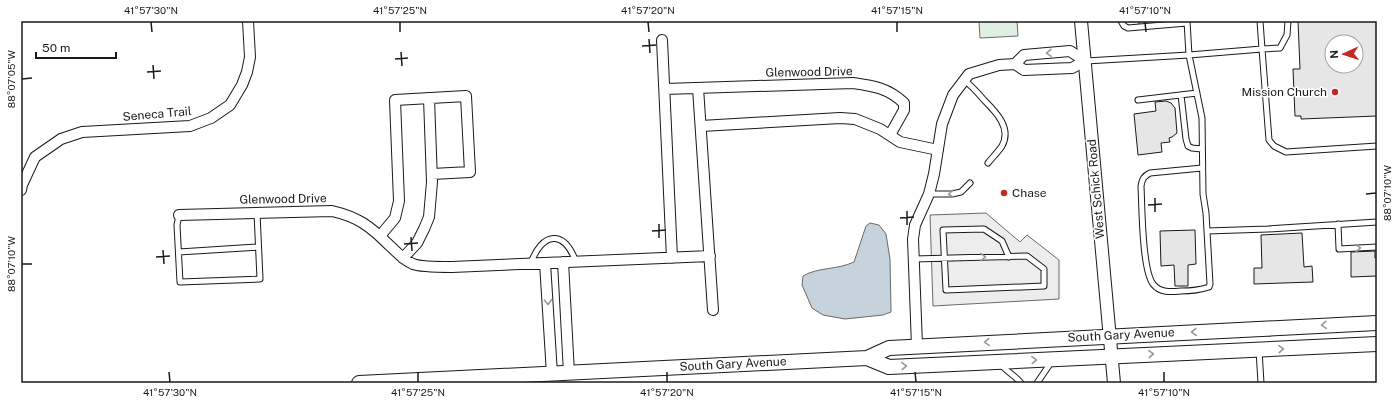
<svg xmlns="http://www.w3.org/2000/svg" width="1398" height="404" font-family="'Public Sans',sans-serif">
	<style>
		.green { fill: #e0efe3; stroke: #6a6a6a }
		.parking { fill: #ededed; stroke: #6a6a6a }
		.water { fill: #c6d2dc; stroke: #6a6a6a }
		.building { fill: #e6e6e6; stroke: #1a1a1a; fill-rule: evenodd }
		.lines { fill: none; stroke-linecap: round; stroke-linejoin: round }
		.service-casing { stroke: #1a1a1a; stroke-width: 7 }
		.minor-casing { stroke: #1a1a1a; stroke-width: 12 }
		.tertiary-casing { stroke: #1a1a1a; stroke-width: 14 }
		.secondary-casing { stroke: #1a1a1a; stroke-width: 16 }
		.service { stroke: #fff; stroke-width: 5 }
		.minor { stroke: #fff; stroke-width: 10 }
		.tertiary { stroke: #fff; stroke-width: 12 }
		.secondary { stroke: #fff; stroke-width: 14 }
		.oneway { stroke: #989898 }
		.ticks { fill: none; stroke: #1a1a1a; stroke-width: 1.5 }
		.poi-dot { fill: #c62828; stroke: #fff; stroke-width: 1.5 }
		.labels { text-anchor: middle; stroke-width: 3; stroke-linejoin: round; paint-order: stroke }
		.street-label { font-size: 12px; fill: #1a1a1a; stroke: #fff }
		.poi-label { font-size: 12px; fill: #1a1a1a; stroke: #fff; text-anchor: end }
		.neatline { fill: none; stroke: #1a1a1a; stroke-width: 1.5 }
		.ticks-label { font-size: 10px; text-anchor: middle; fill: #1a1a1a }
	</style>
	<rect width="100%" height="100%" fill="#fff"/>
	<path class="green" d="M979,21H1017L1018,36L980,38Z"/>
	<path class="parking" d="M986,213L1020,242L1027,235L1059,260V299L933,306L930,215Z"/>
	<path class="water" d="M870,223L879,225L886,234L890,259L891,312L883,315L845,319L823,315L812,308L802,285L803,276C818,267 837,270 854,262L866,226Z"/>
	<path class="building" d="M1139,21H1154L1155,24L1139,26Z
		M1298,21H1377V116L1301,119V116H1295L1293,69H1300ZM1332,42H1356V66H1332Z
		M1166,101L1171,103L1175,108L1177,133L1172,137L1169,138L1170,142L1161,143L1162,152L1138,155L1134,114L1156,111L1155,102Z
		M1195,230L1196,264L1188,265V286H1175L1174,265L1161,266L1160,231Z
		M1302,233L1304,267L1312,266L1313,282L1254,284V268H1262L1261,235Z
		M1375,251V258H1377V276L1351,277V252Z"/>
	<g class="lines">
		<g class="service-casing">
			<path id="service" d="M1121,21L1124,26L1128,28L1187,23
				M1187,21L1189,55L1262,49L1260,21
				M1288,21L1287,35L1280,48L1262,49L1269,140L1274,146L1286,152L1377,146
				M1086,61L1189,55L1202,118L1203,194L1206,213L1207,231L1268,229L1377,222
				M964,80C972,86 978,93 984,100C996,112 1012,128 1002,146C998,152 992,158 988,163
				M1181,95L1186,139L1188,146L1192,148L1202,149
				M1138,100L1197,93
				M1202,168L1150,173C1144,176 1142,179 1141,186C1142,206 1142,269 1153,284C1160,293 1171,292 1181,291C1191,291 1200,290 1209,287L1210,284L1207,231
				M929,194H952L961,192L970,183
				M179,215L177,225L180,282L260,279L257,213
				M1338,224L1339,249L1377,247
				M179,252L258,247
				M914,259C952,258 990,257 1027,256L1044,269V286L946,290L943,230L984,229L1002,241L1009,257
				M531,263C542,232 564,229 576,262
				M1259,350L1261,383
				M1000,363C1005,371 1015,375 1021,383
				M1037,383L1052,361"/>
		</g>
		<g class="minor-casing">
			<path id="minor" d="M662,40L672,258
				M698,88L713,310
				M665,89L853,83C874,86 888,88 904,103V110L890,135
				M701,126L840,118L855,119L880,129L900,142L938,150
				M21,190L22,185L35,157L61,139L82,132L190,126L211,118L230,105L242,85L247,72L250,57L248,21
				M179,215L332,211C358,217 370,226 389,245C396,251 403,260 413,264C420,267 443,267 452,267L710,256
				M380,236L395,218L399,201L395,100L466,96L470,172L432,174
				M403,258L417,243L424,229L429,217L432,182L429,98
				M563,262L569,373
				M545,263L552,374
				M917,346L913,239L915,225L929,194L934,174L942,124L953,95L969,74L999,65L1015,64L1024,70L1072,68L1085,61L1070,51L1024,55L1015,64"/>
		</g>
		<g class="tertiary-casing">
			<path id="tertiary" d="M1081,21L1114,383"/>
		</g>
		<g class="secondary-casing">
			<path id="secondary" d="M867,358L889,367L1377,344
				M359,383L867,358L889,348L1377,323"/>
		</g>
		<use href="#service" class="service"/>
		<use href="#minor" class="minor"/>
		<use href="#tertiary" class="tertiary"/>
		<use href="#secondary" class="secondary"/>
	</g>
	<defs><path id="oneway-chevron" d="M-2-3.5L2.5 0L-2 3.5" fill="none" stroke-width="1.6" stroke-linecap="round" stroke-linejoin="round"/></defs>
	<g class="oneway">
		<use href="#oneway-chevron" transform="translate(1049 53) rotate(176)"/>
		<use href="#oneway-chevron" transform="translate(951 194) rotate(173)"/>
		<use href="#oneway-chevron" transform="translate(1358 248) rotate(-3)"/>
		<use href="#oneway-chevron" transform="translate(983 257) rotate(-1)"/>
		<use href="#oneway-chevron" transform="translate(548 302) rotate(87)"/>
		<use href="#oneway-chevron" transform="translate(1324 325) rotate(177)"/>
		<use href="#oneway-chevron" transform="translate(1194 332) rotate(177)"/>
		<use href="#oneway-chevron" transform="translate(987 342) rotate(177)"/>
		<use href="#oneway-chevron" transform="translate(1281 349) rotate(-3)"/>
		<use href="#oneway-chevron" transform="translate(1151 354) rotate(-3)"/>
		<use href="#oneway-chevron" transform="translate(1034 360) rotate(-3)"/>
		<use href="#oneway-chevron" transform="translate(904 366) rotate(-3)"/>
	</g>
	<path class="ticks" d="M151,22L152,32M400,22V32M648,22L649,32M897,22V32M1145,22L1146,32M649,39L650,53M642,46L656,45M401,52L402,66M395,59L408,58M153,65L154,79M147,72L161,71M22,79L32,78M1366,194L1376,193M1155,198V212M1148,205L1162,204M907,211V225M900,218L914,217M659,224V238M652,231L666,230M411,237L412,251M404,244L418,243M163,250L164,264M156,257L170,256M22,264H32M169,372L170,382M418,372V382M667,372V382M915,372L916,382M1164,372V382"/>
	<g class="poi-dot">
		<circle cx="1335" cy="92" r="4"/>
		<circle cx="1004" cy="193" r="4"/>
	</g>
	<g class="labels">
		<g class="street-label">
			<text transform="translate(809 72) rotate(-1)" y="4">Glenwood Drive</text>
			<text transform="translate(157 114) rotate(-5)" y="4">Seneca Trail</text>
			<text transform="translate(1096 189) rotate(-95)" y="4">West Schick Road</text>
			<text transform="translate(283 199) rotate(-1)" y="4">Glenwood Drive</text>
			<text transform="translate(1121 335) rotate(-3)" y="4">South Gary Avenue</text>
			<text transform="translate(733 364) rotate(-3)" y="4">South Gary Avenue</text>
		</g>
		<g class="poi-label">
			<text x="1327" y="96">Mission Church</text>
			<text x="1012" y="197" text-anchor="start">Chase</text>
		</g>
	</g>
	<rect width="1398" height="404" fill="none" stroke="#ffffff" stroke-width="44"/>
	<g transform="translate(1344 54) rotate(267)"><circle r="19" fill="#ffffff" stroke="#a3a3a3"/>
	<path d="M0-3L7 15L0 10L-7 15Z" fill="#c62828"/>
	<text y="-6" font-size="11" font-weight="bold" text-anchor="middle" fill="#1a1a1a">N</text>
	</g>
	<path d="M36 52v6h80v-6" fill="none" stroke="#1a1a1a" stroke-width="2"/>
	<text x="42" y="52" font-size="12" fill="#1a1a1a" stroke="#ffffff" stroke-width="3" paint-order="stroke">50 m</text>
	<rect x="22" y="22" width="1354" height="360" class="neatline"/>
	<g class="ticks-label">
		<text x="151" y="14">41°57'30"N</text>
		<text x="400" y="14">41°57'25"N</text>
		<text x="648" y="14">41°57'20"N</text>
		<text x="897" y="14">41°57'15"N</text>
		<text x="1145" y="14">41°57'10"N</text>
		<text transform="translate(11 79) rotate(-90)" y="4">88°07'05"W</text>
		<text transform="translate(1387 193) rotate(-90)" y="4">88°07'10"W</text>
		<text transform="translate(11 264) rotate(-90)" y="4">88°07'10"W</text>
		<text x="170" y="396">41°57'30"N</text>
		<text x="418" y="396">41°57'25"N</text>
		<text x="667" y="396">41°57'20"N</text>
		<text x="916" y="396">41°57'15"N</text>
		<text x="1164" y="396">41°57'10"N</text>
	</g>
</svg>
